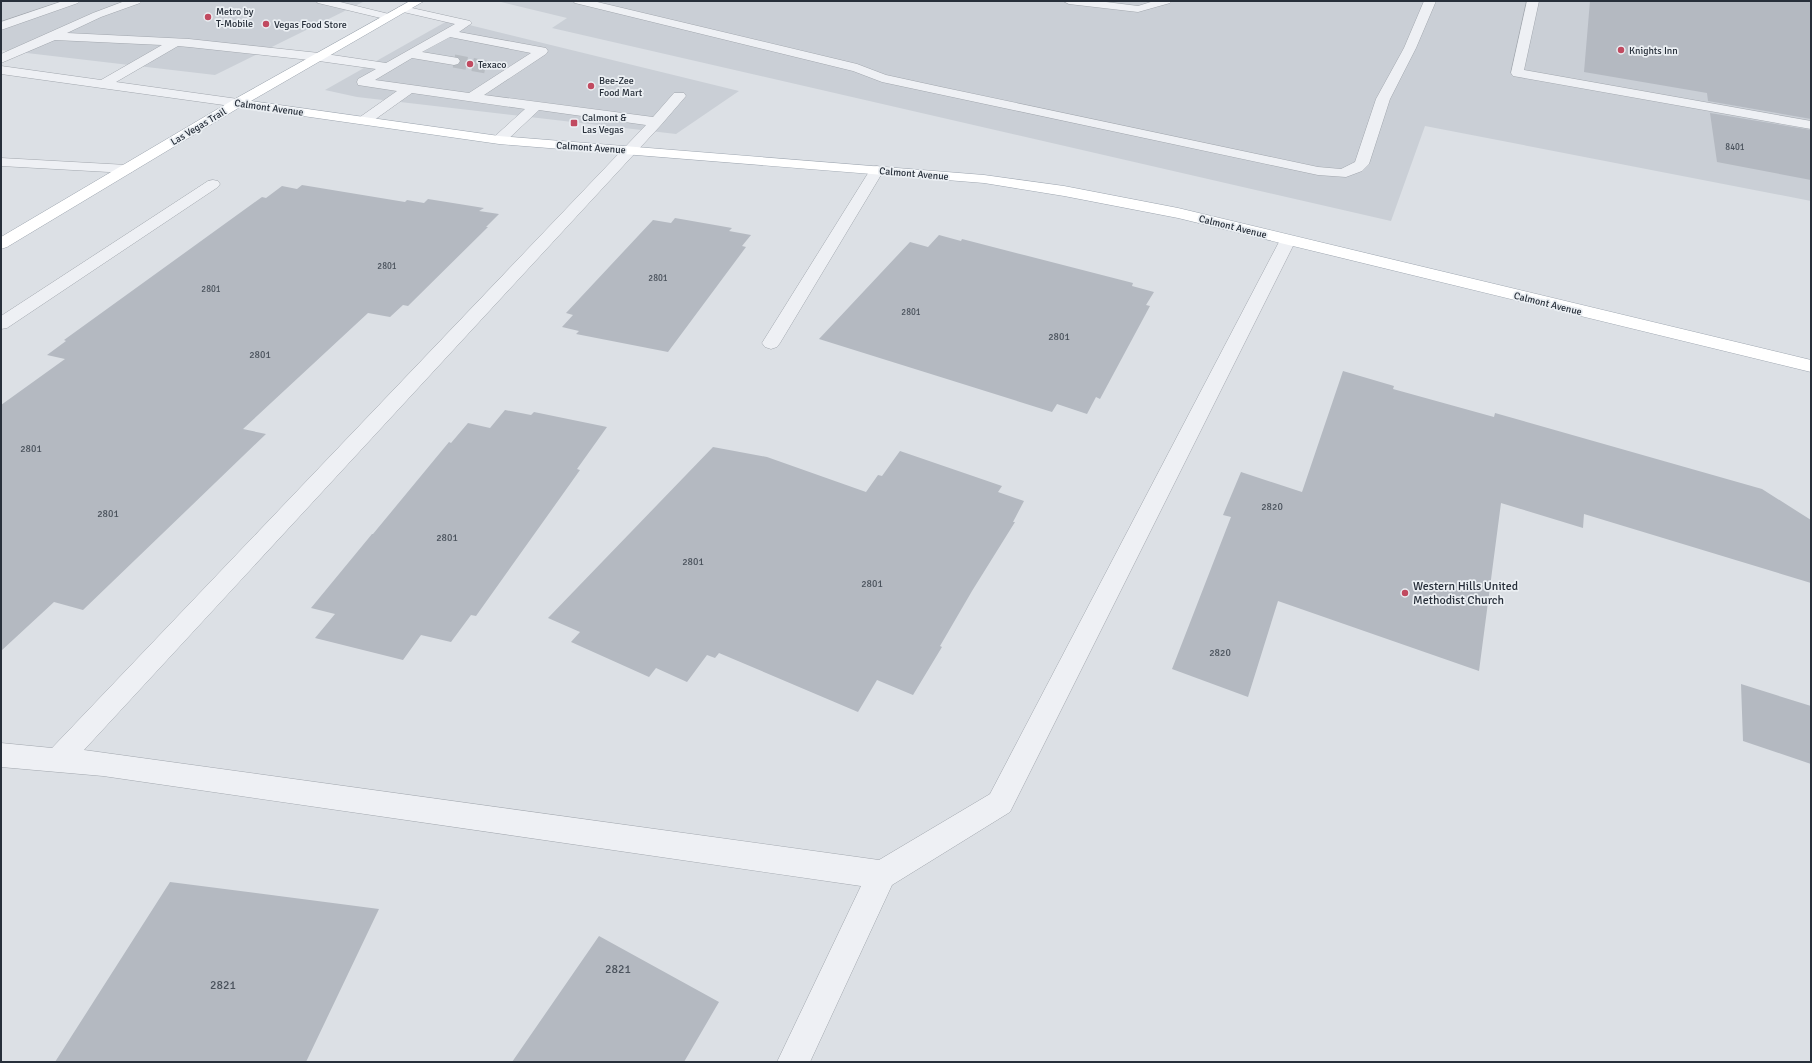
<svg xmlns="http://www.w3.org/2000/svg" width="1812" height="1063" font-family="Signika,sans-serif">
	<style>
		.built { fill: #cacfd6 }
		.building { fill: #b4b9c1 }
		.lines { fill: none; stroke-linecap: round; stroke-linejoin: round }
		.minor-tunnel { stroke: #b8bdc3; stroke-width: 13; stroke-dasharray: 13 6; stroke-linecap: butt }
		.minor-casing { stroke: #a2a7ae; stroke-width: 1 }
		.major-casing { stroke: #9da5af; stroke-width: 1 }
		.minor { fill: #eef0f4; fill-rule: evenodd }
		.major { fill: #fff; fill-rule: evenodd }
		.poi-dot { fill: #c14a60; stroke: #ebeff3; stroke-width: 1.5 }
		.labels { text-anchor: middle; stroke-width: 3.5; stroke-linejoin: round; paint-order: stroke }
		.far-number-label { font-size: 9px; fill: #4a525c }
		.far-poi-label { font-size: 10px; fill: #272f3a; stroke: #ebeff3; text-anchor: start }
		.far-street-label { font-size: 10px; fill: #272f3a; stroke: #ebeff3 }
		.number-label { font-size: 10px; fill: #4a525c }
		.poi-label { font-size: 12px; fill: #272f3a; stroke: #ebeff3; text-anchor: start }
		.near-number-label { font-size: 12px; fill: #4a525c }
	</style>
	<rect width="100%" height="100%" fill="#dce0e5"/>
	<path class="built" d="M1,1H365L215,75L1,50Z
		M497,1H1811V201L1425,126L1391,221L552,28L567,18Z
		M449,20L739,91L676,134L357,97L325,90Z"/>
	<path class="building" d="M1590,1H1811V119L1708,101L1707,93L1584,72Z
		M1710,113L1811,130V180L1717,162Z
		M302,185L405,202L407,200L424,203L428,199L484,208L479,211L499,214L486,227H488L408,306L403,305L390,317L368,313L243,429L266,434L83,610L54,602L1,651V405L65,359L47,355L66,341L64,340L262,197L266,198L282,186L297,189Z
		M675,218L732,228L729,231L751,235L742,246L746,247L668,352L576,334L579,331L562,327L573,315L566,313L653,220L671,223Z
		M939,235L961,241L962,239L1133,283L1132,286L1154,292L1146,305L1150,306L1100,399L1096,397L1087,414L1057,404L1052,412L819,339L910,242L928,247Z
		M1343,371L1394,386L1393,389L1494,417L1495,413L1762,489L1811,520V583L1584,514L1583,528L1501,503L1479,671L1278,601L1248,697L1172,669L1231,517L1223,515L1241,472L1302,492Z
		M505,410L531,415L534,412L607,427L577,469L580,470L476,616L471,615L451,642L421,635L403,660L315,638L335,614L311,608L372,534H373L449,442L451,443L468,423L490,428Z
		M713,447L767,457L866,492L878,475L882,476L900,451L1002,486L998,492L1024,501L1013,522H1015L972,591L940,646L942,647L913,695L877,680L858,712L719,653L715,658L707,655L687,682L656,668L649,677L571,642L580,632L548,618Z
		M1741,684L1811,706V764L1743,741Z
		M170,882L379,909L306,1062H55Z
		M599,936L719,1002L684,1062H512Z"/>
	<g class="lines">
		<path class="minor-tunnel" d="M454,61L486,67"/>
		<g class="minor-casing">
			<path id="minor" d="M63,1H80L78,3L1,30V22Z
				M125,1H142L140,3L101,17L67,33L189,39L319,53L386,63L455,24L399,11L397,9L399,7L403,6L470,21L472,23L459,32L546,48L548,51L546,54L484,95L653,117L674,93H684L686,96L661,125L84,750L879,860L990,794L1280,240L1282,237L1288,235L1294,237L1296,240L1010,812L892,885L810,1062H777L861,886L103,776L1,767V743L52,748L646,125L539,110L504,143H494L492,140L494,137L525,109L412,93L370,123H360L358,120L360,117L397,91L358,85L357,82L358,79L376,69L319,61L189,47L178,46L116,82L238,99L243,100L245,103L243,106L238,107L1,74V66L101,80L162,45L55,40L1,63V54L93,13ZM450,37L531,53L469,93L375,80L412,58L454,65L458,64L460,61L458,58L422,52Z
				M316,1H336L393,15L395,17L389,20L318,3Z
				M573,1H593L857,64L886,75L941,87L1318,167L1341,169L1355,162L1376,99L1404,48L1424,1H1436L1416,48L1390,99L1369,164L1362,171L1346,177L1318,175L882,82L853,71L575,3Z
				M1063,1H1098L1138,6L1154,1H1172L1170,3L1138,12L1069,4Z
				M1527,1H1539L1524,70L1811,121V129L1513,76L1511,73Z
				M1,158L127,165L132,166L134,169L132,172L127,173L1,166Z
				M877,166L882,167L884,170L780,343L777,347L771,349L765,347L762,343L870,170L872,167Z
				M213,180L218,181L220,184L218,187L7,328L1,329V316L208,181Z"/>
		</g>
		<g class="major-casing">
			<path id="major" d="M410,1H424L251,101L499,136L984,175L1064,186L1178,208L1811,360V372L1178,218L1064,196L984,183L499,144L240,107L7,247L1,249V237L233,100Z"/>
		</g>
		<use href="#minor" class="minor"/>
		<use href="#major" class="major"/>
	</g>
	<g class="poi-dot">
		<circle cx="208" cy="17" r="4"/>
		<circle cx="266" cy="24" r="4"/>
		<circle cx="1621" cy="50" r="4"/>
		<circle cx="470" cy="64" r="4"/>
		<circle cx="591" cy="86" r="4"/>
		<rect x="570" y="119" width="8" height="8" rx="2"/>
		<circle cx="1405" cy="593" r="4"/>
	</g>
	<g class="labels">
		<g class="far-number-label">
			<text x="1735" y="150">8401</text>
			<text x="387" y="269">2801</text>
			<text x="658" y="281">2801</text>
			<text x="211" y="292">2801</text>
			<text x="911" y="315">2801</text>
		</g>
		<g class="far-poi-label">
			<text x="216" y="15">Metro by<tspan x="216" dy="12">T-Mobile</tspan></text>
			<text x="274" y="28">Vegas Food Store</text>
			<text x="1629" y="54">Knights Inn</text>
			<text x="478" y="68">Texaco</text>
			<text x="599" y="84">Bee-Zee<tspan x="599" dy="12">Food Mart</tspan></text>
			<text x="582" y="121">Calmont &amp;<tspan x="582" dy="12">Las Vegas</tspan></text>
		</g>
		<g class="far-street-label">
			<text transform="translate(269 107) rotate(8)" y="4">Calmont Avenue</text>
			<text transform="translate(198 126) rotate(-31)" y="4">Las Vegas Trail</text>
			<text transform="translate(591 147) rotate(4)" y="4">Calmont Avenue</text>
			<text transform="translate(914 173) rotate(5)" y="4">Calmont Avenue</text>
			<text transform="translate(1233 226) rotate(14)" y="4">Calmont Avenue</text>
			<text transform="translate(1548 303) rotate(14)" y="4">Calmont Avenue</text>
		</g>
		<g class="number-label">
			<text x="1059" y="340">2801</text>
			<text x="260" y="358">2801</text>
			<text x="31" y="452">2801</text>
			<text x="1272" y="510">2820</text>
			<text x="108" y="517">2801</text>
			<text x="447" y="541">2801</text>
			<text x="693" y="565">2801</text>
			<text x="872" y="587">2801</text>
			<text x="1220" y="656">2820</text>
		</g>
		<g class="poi-label">
			<text x="1413" y="590">Western Hills United<tspan x="1413" dy="14">Methodist Church</tspan></text>
		</g>
		<g class="near-number-label">
			<text x="618" y="973">2821</text>
			<text x="223" y="989">2821</text>
		</g>
	</g>
	<rect width="1812" height="1063" fill="none" stroke="#272f3a" stroke-width="4"/>
</svg>
